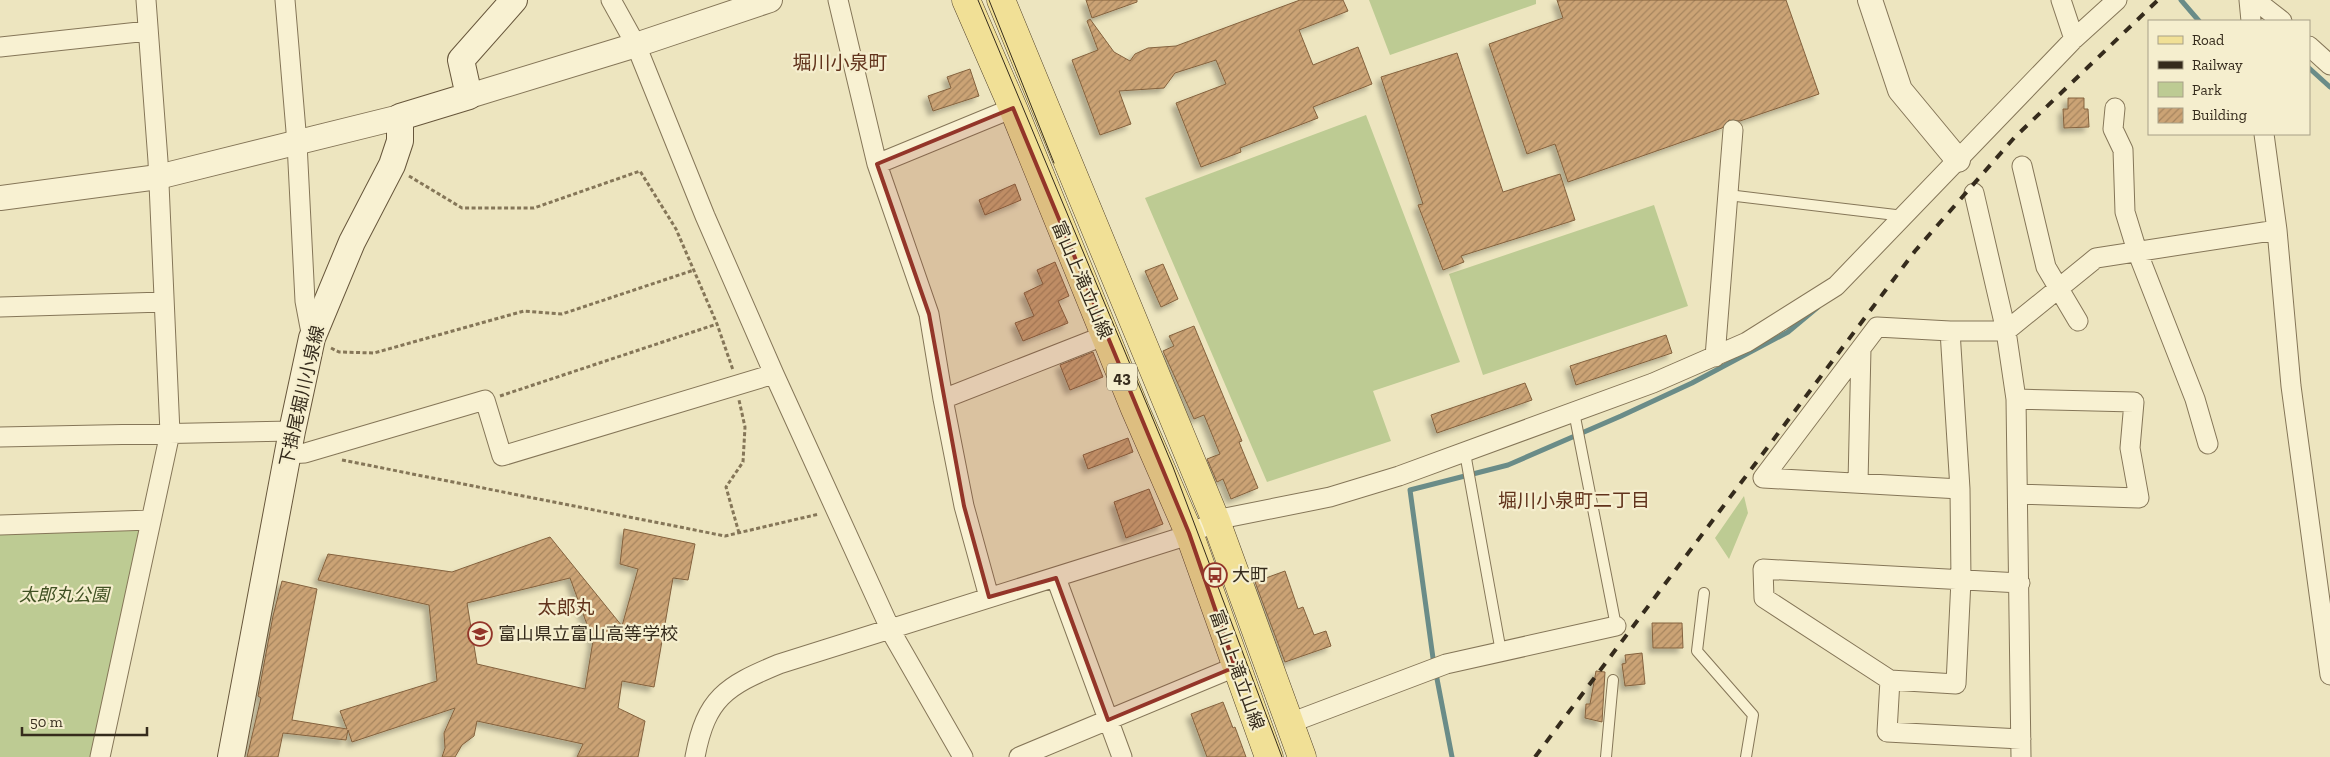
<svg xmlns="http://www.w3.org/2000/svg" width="2330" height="757" font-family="'Zilla Slab','Noto Sans JP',serif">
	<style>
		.green { fill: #bdcb93 }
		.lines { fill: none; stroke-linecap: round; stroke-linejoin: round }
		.stream { stroke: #6a8c88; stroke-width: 5 }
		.building { fill: url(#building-hatch); stroke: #84623e; fill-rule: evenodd; filter: url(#shadow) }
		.service-casing { stroke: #857658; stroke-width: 12 }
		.minor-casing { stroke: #857658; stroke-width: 21 }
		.tertiary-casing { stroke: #857658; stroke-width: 26 }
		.secondary-casing { stroke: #67563b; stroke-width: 28 }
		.primary-casing { stroke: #53432c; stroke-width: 29 }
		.path { stroke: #857658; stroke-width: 3; stroke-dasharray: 4 2.5; stroke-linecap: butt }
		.service { stroke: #f8f1d2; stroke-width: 10 }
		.minor { stroke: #f8f1d2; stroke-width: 19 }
		.tertiary { stroke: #f8f1d2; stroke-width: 24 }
		.secondary { stroke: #f8f1d2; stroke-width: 26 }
		.primary { stroke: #f1e096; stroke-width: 28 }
		.tram { stroke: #352b1c; stroke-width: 1 }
		.rail { stroke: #352b1c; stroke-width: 4; stroke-dasharray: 9 9; stroke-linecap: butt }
		.marked { fill: #933529; fill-opacity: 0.2; stroke: #933529; stroke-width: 4; stroke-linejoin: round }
		.labels { text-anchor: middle; stroke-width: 4.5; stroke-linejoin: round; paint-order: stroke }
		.shield { fill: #f5eece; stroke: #6f6651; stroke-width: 1 }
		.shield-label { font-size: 16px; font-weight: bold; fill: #352b1c }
		.street-label { font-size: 18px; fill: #352b1c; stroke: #f5eece }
		.poi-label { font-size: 18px; fill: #352b1c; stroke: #f5eece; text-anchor: start }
		.park-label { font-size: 18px; font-style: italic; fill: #405123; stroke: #f5eece }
		.neighbourhood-label { font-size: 19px; fill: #61331c; stroke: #f5eece }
	</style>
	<defs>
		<pattern id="building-hatch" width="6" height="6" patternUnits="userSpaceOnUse" patternTransform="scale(1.25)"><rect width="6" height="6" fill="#cba375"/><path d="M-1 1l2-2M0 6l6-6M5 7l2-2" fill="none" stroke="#a6855f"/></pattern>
		<filter id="shadow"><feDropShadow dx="-4.5" dy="4.5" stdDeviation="2.5" flood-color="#0004"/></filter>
	</defs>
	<rect width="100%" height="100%" fill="#ede5bf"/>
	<path class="green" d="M1369,0H1536V4L1390,55Z
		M1366,115L1460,362L1373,391L1391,441L1267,482L1145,198Z
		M1654,205L1688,306L1483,375L1449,274Z
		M1744,496L1748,513L1729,559L1715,538Z
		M136,527L142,533L97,757H0V533Z"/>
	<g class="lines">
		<path class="stream" d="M2181,0L2199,21
			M2309,68L2330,87
			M1452,757L1433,658L1410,490L1508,465L1621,416L1692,383L1788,332L1818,307"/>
	</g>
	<path class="building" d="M1086,0H1137V2L1092,18Z
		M1300,0H1343L1348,11L1299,30L1313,65L1358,47L1372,84L1313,107L1318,118L1240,148L1241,152L1201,167L1176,103L1226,84L1216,60L1175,73L1164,88L1119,91L1131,124L1100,135L1072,60L1098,50L1087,21L1090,19L1114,52L1130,61L1135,54L1148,48L1176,46Z
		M1557,0H1786L1819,94L1740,121L1729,120L1722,128L1568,182L1555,144L1527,154L1489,44L1563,18Z
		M1457,53L1503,192L1560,174L1575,220L1461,256L1464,262L1443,270L1418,205L1423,204L1381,77Z
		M970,69L979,96L933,111L928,96L951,88L947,77Z
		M2068,98H2084V109H2088L2089,127L2064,128L2063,109H2068Z
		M1015,184L1021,200L985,215L979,200Z
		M1055,262L1069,296L1058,301L1068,323L1023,341L1015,323L1034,316L1024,293L1043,284L1037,270Z
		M1163,264L1178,299L1161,307L1145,271Z
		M1194,326L1242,441L1239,442L1258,488L1231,499L1223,479L1217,482L1207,459L1220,454L1204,415L1194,419L1163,351L1174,346L1169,336Z
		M1666,335L1672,353L1576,385L1570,366Z
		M1093,352L1103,377L1070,390L1060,365Z
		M1525,383L1532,400L1437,433L1431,415Z
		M1128,438L1133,452L1088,469L1083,455Z
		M1149,489L1163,524L1126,538L1114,502Z
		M624,529L695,544L688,580L673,578L654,687L622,681L618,708L645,721L638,757H577L583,744L477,721L474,736L462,745L455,757H442L445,748L444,733L455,708L352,742L348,730L346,740L283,733L278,757H247L261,698L258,696L273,616L282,581L317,589L292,720L347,729L340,711L437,681L429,605L318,580L328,554L452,572L550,537L622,626L638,569L620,564ZM570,578L593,641L585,689L477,664L467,603Z
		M1285,571L1298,609L1303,607L1314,635L1326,631L1331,646L1285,662L1255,582Z
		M1652,623H1682L1683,648H1653Z
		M1642,653L1645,684L1625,686L1622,664L1626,663L1625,655Z
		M1596,671L1605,672L1602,722L1585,718L1586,704H1590Z
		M1223,702L1233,728L1235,727L1246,757H1207L1191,714Z"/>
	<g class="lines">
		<g class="service-casing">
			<path id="service" d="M1728,195L1904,216
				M1574,412L1616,626
				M1465,453L1501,652
				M1704,593L1697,651L1753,715L1746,757
				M1606,757L1613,680"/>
		</g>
		<g class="minor-casing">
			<path id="minor" d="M285,0L297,143L305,301L312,338
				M611,0L636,45L705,216L774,374L893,635L963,757
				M838,0L877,164L929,314L943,399L964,506L989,597
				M2061,0L2074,39
				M2249,0L2251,21
				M2255,0L2282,21
				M2309,46L2330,65
				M0,47L148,31
				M2115,108L2113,129L2123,150L2125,212L2137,251L2195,399L2208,444
				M2264,134L2277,230L2291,386L2330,675
				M877,164L1013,108
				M2022,166L2046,267L2078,321
				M1974,193L2006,331L2016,399L2021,757
				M0,307L164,302
				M1950,331L1960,489L1961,580L1956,684L1890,680L1764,598L1763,569L2020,583
				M1715,357L1733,130
				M943,399L1106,335
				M2016,399L2134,402L2130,448L2139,498L2019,494
				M0,437L292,431
				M287,454L305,453L485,400L502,456L774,374
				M1763,478L1877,327L1950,331H2006L2096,258L2277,230
				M1763,478L1960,489
				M1858,483L1861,348
				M0,525L151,520
				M1056,578L1122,757
				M1890,680L1887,732L2021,739
				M1290,723L1446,664L1616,626
				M100,757L170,433L158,161L146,0
				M695,757C706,698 726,686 779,664L1176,539L1225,518L1330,497L1399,476L1653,383L1747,342L1836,286L2074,39L2117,0
				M1019,757L1235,667"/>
		</g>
		<g class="tertiary-casing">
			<path id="tertiary" d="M1870,0L1900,90L1958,160
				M469,96L636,45L770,0
				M0,198L158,177L400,117"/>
		</g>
		<g class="secondary-casing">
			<path id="secondary" d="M231,757L292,431L312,338L352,242L392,165L400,141V117L469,96L461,60L514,0"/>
		</g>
		<g class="primary-casing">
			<path id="primary" d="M966,0L1013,108L1135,409L1189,533L1269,757
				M1001,0L1216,521L1302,757"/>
		</g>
		<path class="path" d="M409,176L462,208H534L640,171L676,229L717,324L733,370
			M331,348L339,352L374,353L524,311L562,314L694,270
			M500,396L717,324
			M342,460L725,536L819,514
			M739,533L726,487L743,462L745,427L739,400"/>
		<use href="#service" class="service"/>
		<use href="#minor" class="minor"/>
		<use href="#tertiary" class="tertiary"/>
		<use href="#secondary" class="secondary"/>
		<use href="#primary" class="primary"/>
		<path class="tram" d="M978,0L1173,467L1282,757
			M989,0L1054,163"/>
		<path class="rail" d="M1535,757L1915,251L2014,138L2158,0"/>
	</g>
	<path class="marked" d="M1013,108L1189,533L1235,667L1108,720L1056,578L989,597L964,506L929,314L877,164Z"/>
	<defs>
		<g id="bus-ring" transform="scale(1.25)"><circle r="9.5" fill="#f5eece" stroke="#933529" stroke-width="1.5"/><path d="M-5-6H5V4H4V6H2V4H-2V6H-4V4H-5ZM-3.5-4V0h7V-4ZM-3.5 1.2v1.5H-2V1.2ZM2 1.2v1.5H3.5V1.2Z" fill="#933529"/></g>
		<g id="school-ring" transform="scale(1.25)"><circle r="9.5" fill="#f5eece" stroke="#933529" stroke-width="1.5"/><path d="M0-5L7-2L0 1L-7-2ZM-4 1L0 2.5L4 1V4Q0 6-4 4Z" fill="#933529"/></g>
	</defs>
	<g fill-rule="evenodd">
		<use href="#bus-ring" x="1215" y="575"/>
		<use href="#school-ring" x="480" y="634"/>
	</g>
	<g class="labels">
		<rect class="shield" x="1107" y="363.5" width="30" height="27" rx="4"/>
		<g class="shield-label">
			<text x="1122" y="383">43</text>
		</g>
		<g class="street-label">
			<text transform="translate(1082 280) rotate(67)" y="6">富山上滝立山線</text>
			<text transform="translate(302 396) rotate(-77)" y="6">下掛尾堀川小泉線</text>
			<text transform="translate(1237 670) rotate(70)" y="6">富山上滝立山線</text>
		</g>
		<g class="poi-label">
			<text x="1232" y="581">大町</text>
			<text x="498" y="640">富山県立富山高等学校</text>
		</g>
		<g class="park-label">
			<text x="64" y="601">太郎丸公園</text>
		</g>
		<g class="neighbourhood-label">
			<text x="840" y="69">堀川小泉町</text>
			<text x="1574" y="507">堀川小泉町二丁目</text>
			<text x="566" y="614">太郎丸</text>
		</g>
	</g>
	<rect x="2148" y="20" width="162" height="115" fill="#f5eece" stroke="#a8a087"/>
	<rect x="2158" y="36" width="25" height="8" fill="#f1e096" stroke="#a8a087"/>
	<text x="2192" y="45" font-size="15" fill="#352b1c">Road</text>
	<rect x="2158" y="61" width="25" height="8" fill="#352b1c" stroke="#a8a087"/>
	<text x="2192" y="70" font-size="15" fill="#352b1c">Railway</text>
	<rect x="2158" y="82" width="25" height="15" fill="#bdcb93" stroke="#a8a087"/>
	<text x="2192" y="95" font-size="15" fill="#352b1c">Park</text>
	<rect x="2158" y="108" width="25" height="15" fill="url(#building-hatch)" stroke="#a8a087"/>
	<text x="2192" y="120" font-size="15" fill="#352b1c">Building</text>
	<path d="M22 727v8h125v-8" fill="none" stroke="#352b1c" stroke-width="2.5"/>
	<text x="30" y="727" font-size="15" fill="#352b1c" stroke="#f5eece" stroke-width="4" paint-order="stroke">50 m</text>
</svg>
